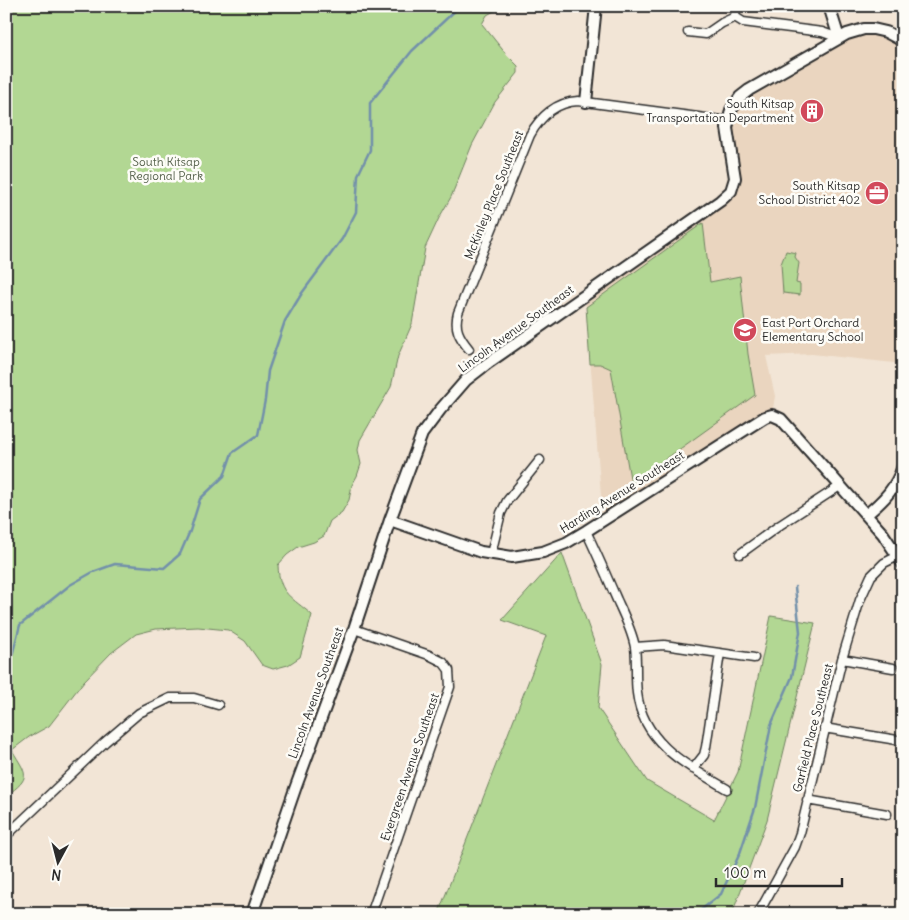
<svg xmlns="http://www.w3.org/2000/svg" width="909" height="920" font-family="Delius,sans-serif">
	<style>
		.built { fill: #ead5bf }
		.green { fill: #b2d793; stroke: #6e815f }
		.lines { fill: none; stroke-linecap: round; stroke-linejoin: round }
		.stream { stroke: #7290aa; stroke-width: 2.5 }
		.minor-casing { stroke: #2b2b2b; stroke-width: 11 }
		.tertiary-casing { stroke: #2b2b2b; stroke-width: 14 }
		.minor { stroke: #fdfcf7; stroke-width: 8 }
		.tertiary { stroke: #fdfcf7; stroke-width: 10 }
		.labels { text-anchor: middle; stroke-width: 5; stroke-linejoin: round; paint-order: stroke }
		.poi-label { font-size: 12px; fill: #2b2b2b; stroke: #fdfcf7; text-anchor: end }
		.park-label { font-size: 12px; fill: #545f4a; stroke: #fdfcf7 }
		.street-label { font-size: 12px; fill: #2b2b2b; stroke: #fdfcf7 }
	</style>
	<rect width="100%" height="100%" fill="#f2e5d6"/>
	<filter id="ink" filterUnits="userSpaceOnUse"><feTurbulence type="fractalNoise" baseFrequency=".02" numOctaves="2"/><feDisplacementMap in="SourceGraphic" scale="10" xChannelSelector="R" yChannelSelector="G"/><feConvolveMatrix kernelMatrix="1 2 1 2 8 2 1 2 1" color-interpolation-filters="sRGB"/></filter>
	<g filter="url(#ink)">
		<path class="built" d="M864,29L903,41V364L812,354L766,356L775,396L772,415L603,520L585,295L731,191L728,134L736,101Z"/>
		<path class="green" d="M6,6H503L487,15L482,24L506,54L518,66V73L495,102L472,145L451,197L439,218L425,248L412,324L398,356L391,387L360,440L358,450L361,464L357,476L352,485L349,500L342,512L330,521L324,536L314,542L298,547L287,555L278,565C279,595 292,597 312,615L300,657L288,665L273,669L262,665L245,641L228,630L198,627L156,629L136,634L111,653L84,681L49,726L29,737L12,750C27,775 32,777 6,796Z
			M703,223L710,282L740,276L748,354L755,395L631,484L611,369L600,364H590L586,307Z
			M786,251L796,253L795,257L799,263L796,283L800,284V295L783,293L781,264Z
			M562,553L602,664L598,708L647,781L714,820L738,772L771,616L815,623L767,820L732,914H438L546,636L502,620Z"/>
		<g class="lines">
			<path class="stream" d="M6,679L20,625L70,585L93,572L115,564L164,568L180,554L190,531L200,499L224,476L232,453L258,435L265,400L268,371L285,321L302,293L342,239L356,212L358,175L370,150V103L412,51L460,6
				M696,914L721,894L740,853L755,808L771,725L792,677L800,632L795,587"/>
			<g class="minor-casing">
				<path id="minor" d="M736,6L735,17L743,22L822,32L839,38
					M688,32L706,34L722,23L735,17
					M469,349C459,337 454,328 458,313L530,135C540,117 556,102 578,101L728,121
					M586,531C597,554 607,577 617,600C624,615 632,631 635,647C637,662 635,678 637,693C643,744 688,766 727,789
					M491,554L501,513L507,501L540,460
					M740,554L780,525L840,486
					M354,629L429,655L443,662L449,670L450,687L371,914
					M635,647L664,645L754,658
					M842,659L893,668
					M824,728L903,741
					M693,769L704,755L706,747L720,653
					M807,800L887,814
					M6,836L105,742L139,713L170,698H194L218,705
					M758,914L795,847L800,833L842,659L860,600L871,576L884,563L898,556"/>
			</g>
			<g class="tertiary-casing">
				<path id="tertiary" d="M829,6L839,38
					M586,102L596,6
					M866,515C884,500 896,488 903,466
					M390,520L481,552L512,557L543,552L566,543L586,531L765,417L772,415L781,419L883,534L903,564
					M252,914L295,789L354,629L390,520L422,434L440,410L466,380L488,363L720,201L731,191L735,178L727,128L731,110L740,97L749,90L847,34L864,29H873L886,32L903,41"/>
			</g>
			<use href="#minor" class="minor"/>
			<use href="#tertiary" class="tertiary"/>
		</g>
	</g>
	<defs>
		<g id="building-disc" transform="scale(1.25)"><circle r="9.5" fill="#d1495b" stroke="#fdfcf7"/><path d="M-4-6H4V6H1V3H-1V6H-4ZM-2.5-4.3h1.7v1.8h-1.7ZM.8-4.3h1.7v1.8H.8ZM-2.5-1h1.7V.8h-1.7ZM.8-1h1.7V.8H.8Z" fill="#fff"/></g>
		<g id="office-disc" transform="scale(1.25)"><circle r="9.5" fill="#d1495b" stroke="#fdfcf7"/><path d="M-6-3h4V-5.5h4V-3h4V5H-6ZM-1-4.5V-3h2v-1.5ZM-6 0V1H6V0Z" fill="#fff"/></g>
		<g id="school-disc" transform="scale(1.25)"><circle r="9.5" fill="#d1495b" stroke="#fdfcf7"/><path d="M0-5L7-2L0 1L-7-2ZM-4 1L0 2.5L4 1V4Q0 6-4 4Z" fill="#fff"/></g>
	</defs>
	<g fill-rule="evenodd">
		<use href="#building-disc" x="812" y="111"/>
		<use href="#office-disc" x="877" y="193"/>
		<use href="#school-disc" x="745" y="330"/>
	</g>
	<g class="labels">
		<g class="poi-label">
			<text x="794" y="108">South Kitsap<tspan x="794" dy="14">Transportation Department</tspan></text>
			<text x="860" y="190">South Kitsap<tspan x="860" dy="14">School District 402</tspan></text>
			<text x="762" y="327" text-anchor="start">East Port Orchard<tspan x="762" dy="14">Elementary School</tspan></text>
		</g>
		<g class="park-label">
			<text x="166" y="166">South Kitsap<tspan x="166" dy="14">Regional Park</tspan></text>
		</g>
		<g class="street-label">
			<text transform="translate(494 195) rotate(-68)" y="4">McKinley Place Southeast</text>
			<text transform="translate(516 329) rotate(-36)" y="4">Lincoln Avenue Southeast</text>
			<text transform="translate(622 492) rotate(-32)" y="4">Harding Avenue Southeast</text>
			<text transform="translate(316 693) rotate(-70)" y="4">Lincoln Avenue Southeast</text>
			<text transform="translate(813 728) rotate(-76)" y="4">Garfield Place Southeast</text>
			<text transform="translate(410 767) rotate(-71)" y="4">Evergreen Avenue Southeast</text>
		</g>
	</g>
	<rect width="909" height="920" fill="none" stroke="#fdfcf7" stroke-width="25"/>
	<rect x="12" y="12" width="884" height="895" fill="none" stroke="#2b2b2b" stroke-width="2" filter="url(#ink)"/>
	<g transform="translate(58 862) rotate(187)" stroke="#fdfcf7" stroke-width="4" paint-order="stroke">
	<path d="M0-4L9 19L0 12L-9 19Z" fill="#2b2b2b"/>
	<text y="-8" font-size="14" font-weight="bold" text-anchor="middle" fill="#2b2b2b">N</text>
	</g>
	<path d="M716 878v8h126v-8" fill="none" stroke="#2b2b2b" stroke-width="2.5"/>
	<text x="724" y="878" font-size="15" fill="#2b2b2b" stroke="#fdfcf7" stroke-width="4" paint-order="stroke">100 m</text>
</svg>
